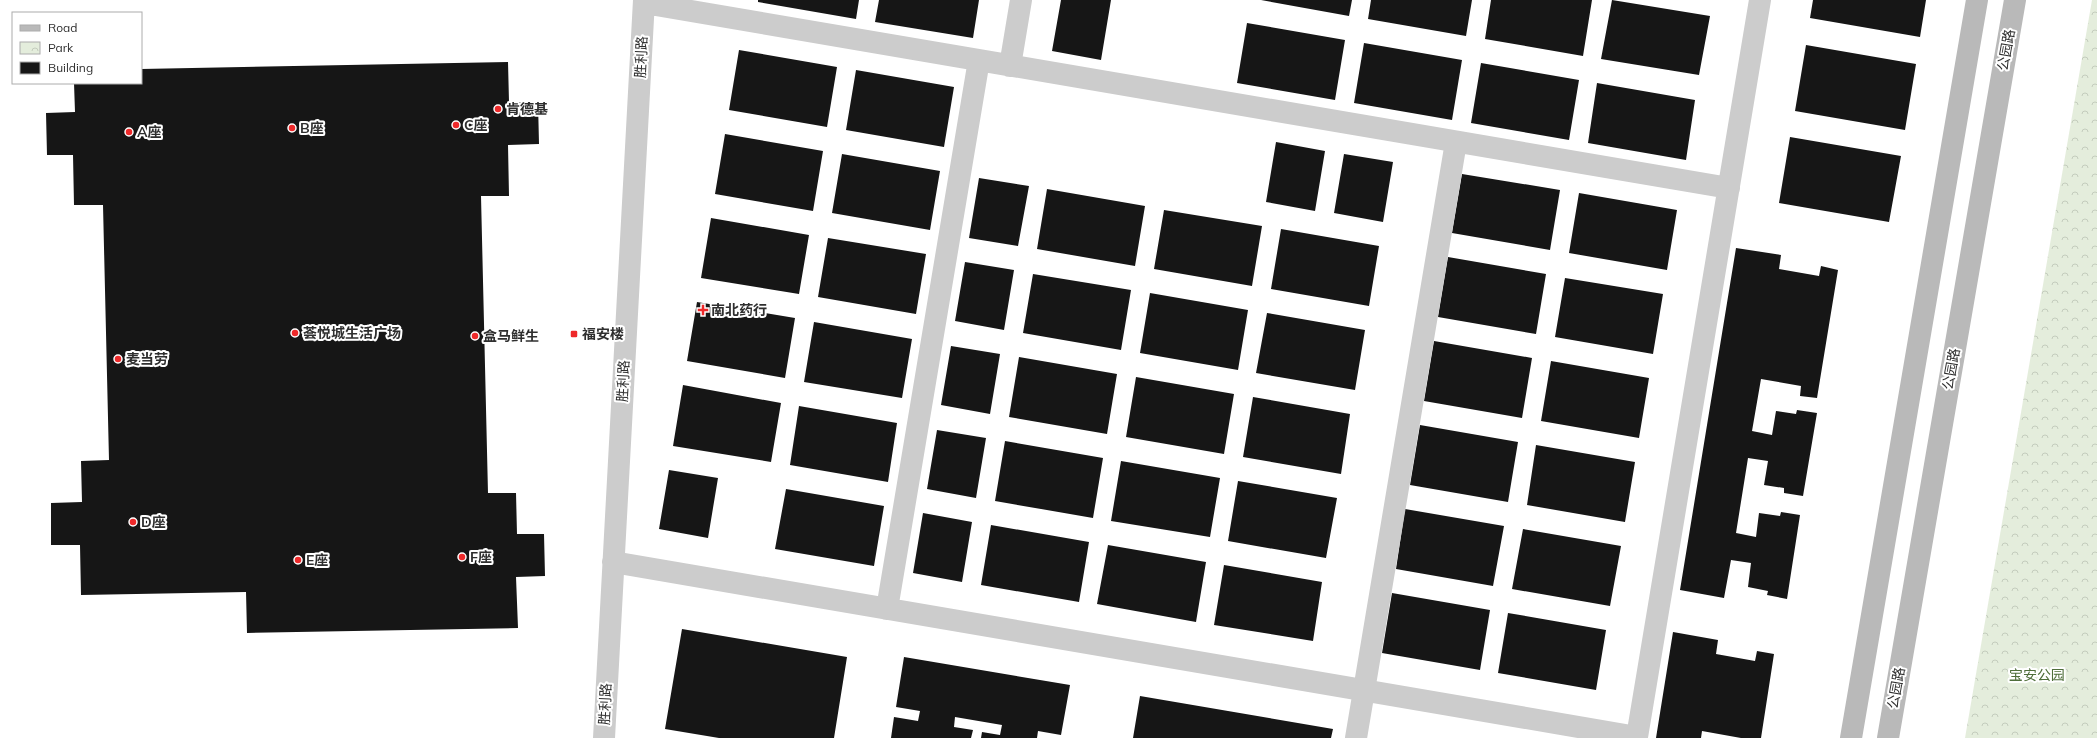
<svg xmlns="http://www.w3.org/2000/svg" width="2097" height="738" font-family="Mulish,'Noto Sans SC',sans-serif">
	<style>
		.park { fill: url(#park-crowns) }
		.building { fill: #161616 }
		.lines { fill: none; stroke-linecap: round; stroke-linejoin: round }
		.minor { stroke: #ccc; stroke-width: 22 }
		.secondary { stroke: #b9b9b9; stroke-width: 22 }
		.poi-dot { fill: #ee292a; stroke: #fff; stroke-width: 1.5 }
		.labels { text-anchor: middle; stroke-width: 4; stroke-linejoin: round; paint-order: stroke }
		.street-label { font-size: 14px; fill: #2f2f2f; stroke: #fff }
		.poi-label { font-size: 14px; font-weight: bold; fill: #2f2f2f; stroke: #fff; text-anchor: start }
		.park-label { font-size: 14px; fill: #4f6e3a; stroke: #fff }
	</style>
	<defs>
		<pattern id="park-crowns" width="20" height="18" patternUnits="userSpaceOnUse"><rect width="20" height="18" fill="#e4eddc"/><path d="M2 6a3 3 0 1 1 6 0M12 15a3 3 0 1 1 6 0" fill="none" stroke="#c4ccbd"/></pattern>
	</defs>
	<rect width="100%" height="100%" fill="#fff"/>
	<path class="park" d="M2092,0H2097V738H1965Z"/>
	<path class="building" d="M758,0H859L856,19L758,2Z
		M879,0H979L973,38L875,22Z
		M1061,0H1111L1101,60L1052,51Z
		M1261,0H1352L1349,16Z
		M1371,0H1472L1466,36L1368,19Z
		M1491,0H1592L1583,56L1485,39Z
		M1612,0L1710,16L1699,75L1601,59Z
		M1813,0H1926L1920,37L1810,18Z
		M1247,23L1345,40L1335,100L1237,83Z
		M1364,43L1462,60L1452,120L1354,103Z
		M1806,45L1916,64L1905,130L1795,111Z
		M739,50L837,67L827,127L729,110Z
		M508,62L509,102H538L539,144L508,145L509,196H481L488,493H516L517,534H544L545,576L516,577L518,628L247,633L246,592L81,595L80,545H51V503L82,502L81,461L109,460L103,205H74L73,155H47L46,113L75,112L74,83H141V69Z
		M1481,63L1579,80L1569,140L1471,123Z
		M856,70L954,87L944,147L846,130Z
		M1597,83L1695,100L1686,160L1588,143Z
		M725,134L823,151L813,211L715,194Z
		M1790,137L1901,156L1889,222L1779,203Z
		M1276,142L1325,151L1315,211L1266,202Z
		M842,154L940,171L930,230L832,213Z
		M1344,154L1393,162L1383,222L1334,213Z
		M1462,174L1560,190L1550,250L1452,233Z
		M979,178L1029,186L1018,246L969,238Z
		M1047,189L1145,206L1135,266L1037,249Z
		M1579,193L1677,210L1667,270L1569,253Z
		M1164,210L1262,226L1252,286L1154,269Z
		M711,218L809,235L799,294L701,278Z
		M1281,229L1379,246L1369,306L1271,289Z
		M828,238L926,254L916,314L818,297Z
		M1736,248L1781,255L1779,269L1819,276L1821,266L1838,270L1817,398L1800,396L1801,386L1761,379L1752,431L1772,435L1776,411L1796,414L1797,410L1817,413L1803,496L1784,493V488L1764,485L1768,461L1748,458L1736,533L1756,537L1759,513L1780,516L1781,512L1800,515L1787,599L1767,595L1768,591L1748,587L1751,563L1731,560L1724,598L1680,590Z
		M1448,257L1546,274L1536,334L1438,317Z
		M965,262L1014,270L1004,330L955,321Z
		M1033,274L1131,290L1121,350L1023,333Z
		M1565,278L1663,294L1653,354L1555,337Z
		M1150,293L1248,310L1238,370L1140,353Z
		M697,302L795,318L785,378L687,361Z
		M1267,313L1365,330L1355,390L1256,373Z
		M814,322L912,339L902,398L804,382Z
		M1434,341L1532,358L1522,418L1424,401Z
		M951,346L1000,354L990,414L941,405Z
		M1019,357L1117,374L1107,434L1009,417Z
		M1551,361L1649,378L1639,438L1541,421Z
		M1136,377L1234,394L1224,454L1126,437Z
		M683,385L781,403L771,462L673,446Z
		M1253,397L1350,414L1341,474L1243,457Z
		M799,406L897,423L888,482L790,465Z
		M1420,425L1518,442L1508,502L1410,485Z
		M937,430L986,438L976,498L927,489Z
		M1005,441L1103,458L1093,518L995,501Z
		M1536,445L1635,462L1625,522L1527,505Z
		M1121,461L1220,478L1210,537L1111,521Z
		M669,470L718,478L708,538L659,529Z
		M1238,481L1337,498L1326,558L1228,541Z
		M786,489L884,506L874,566L775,549Z
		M1405,509L1504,526L1493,586L1396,569Z
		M923,513L972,522L962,582L913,573Z
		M991,525L1089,542L1079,602L981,585Z
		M1523,529L1621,546L1610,606L1512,589Z
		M1108,545L1206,562L1196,622L1097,604Z
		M1224,565L1322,582L1313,641L1214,625Z
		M1392,593L1490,610L1480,670L1382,653Z
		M1508,613L1606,630L1596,690L1498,673Z
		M682,629L847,657L834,738H719L665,729Z
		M1673,632L1718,640L1716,654L1755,661L1757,651L1774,654L1761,738H1741L1702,731L1701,738H1656Z
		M904,657L1070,685L1061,735L1038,731L1037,738H981L982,732L1000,735L1002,725L955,717L954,727L973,730L971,738H891L894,717L918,721L920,711L896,707Z
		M1140,696L1333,729L1331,738H1133Z"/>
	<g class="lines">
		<path class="minor" d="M644,3L1729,188
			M1010,66L1021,0
			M613,562L1637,737L1760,0
			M887,609L979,60
			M604,738L644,0
			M1356,738L1456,142"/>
		<path class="secondary" d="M1851,738L1977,0
			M1888,738L2015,0"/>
	</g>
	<g class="poi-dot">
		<circle cx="498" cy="109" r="4"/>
		<circle cx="456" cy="125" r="4"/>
		<circle cx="292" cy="128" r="4"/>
		<circle cx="129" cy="132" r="4"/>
		<path d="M701 304h4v4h4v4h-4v4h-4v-4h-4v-4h4z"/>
		<circle cx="295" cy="333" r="4"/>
		<rect x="570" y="330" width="8" height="8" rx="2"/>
		<circle cx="475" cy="336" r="4"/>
		<circle cx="118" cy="359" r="4"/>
		<circle cx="133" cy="522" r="4"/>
		<circle cx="462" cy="557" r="4"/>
		<circle cx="298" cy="560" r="4"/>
	</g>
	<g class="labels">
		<g class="street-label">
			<text transform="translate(2006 50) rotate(-80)" y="5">公园路</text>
			<text transform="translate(641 57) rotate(-87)" y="5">胜利路</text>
			<text transform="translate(1951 369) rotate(-80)" y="5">公园路</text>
			<text transform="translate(623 381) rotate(-87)" y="5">胜利路</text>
			<text transform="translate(1896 688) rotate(-80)" y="5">公园路</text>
			<text transform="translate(605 704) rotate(-87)" y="5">胜利路</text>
		</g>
		<g class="poi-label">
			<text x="506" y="114">肯德基</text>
			<text x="464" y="130">C座</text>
			<text x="300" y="133">B座</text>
			<text x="137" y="137">A座</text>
			<text x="711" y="315">南北药行</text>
			<text x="303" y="338">荟悦城生活广场</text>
			<text x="582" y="339">福安楼</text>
			<text x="483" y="341">盒马鲜生</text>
			<text x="126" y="364">麦当劳</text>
			<text x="141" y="527">D座</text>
			<text x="470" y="562">F座</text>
			<text x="306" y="565">E座</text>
		</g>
		<g class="park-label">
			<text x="2037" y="680">宝安公园</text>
		</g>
	</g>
	<rect x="12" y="12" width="130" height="72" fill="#ffffff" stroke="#acacac"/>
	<rect x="20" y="25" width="20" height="6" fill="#b9b9b9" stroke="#acacac"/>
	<text x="48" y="32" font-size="12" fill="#2f2f2f">Road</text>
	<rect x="20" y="42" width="20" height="12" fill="url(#park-crowns)" stroke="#acacac"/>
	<text x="48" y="52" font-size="12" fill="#2f2f2f">Park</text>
	<rect x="20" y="62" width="20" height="12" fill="#161616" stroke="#acacac"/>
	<text x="48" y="72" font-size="12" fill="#2f2f2f">Building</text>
</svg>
